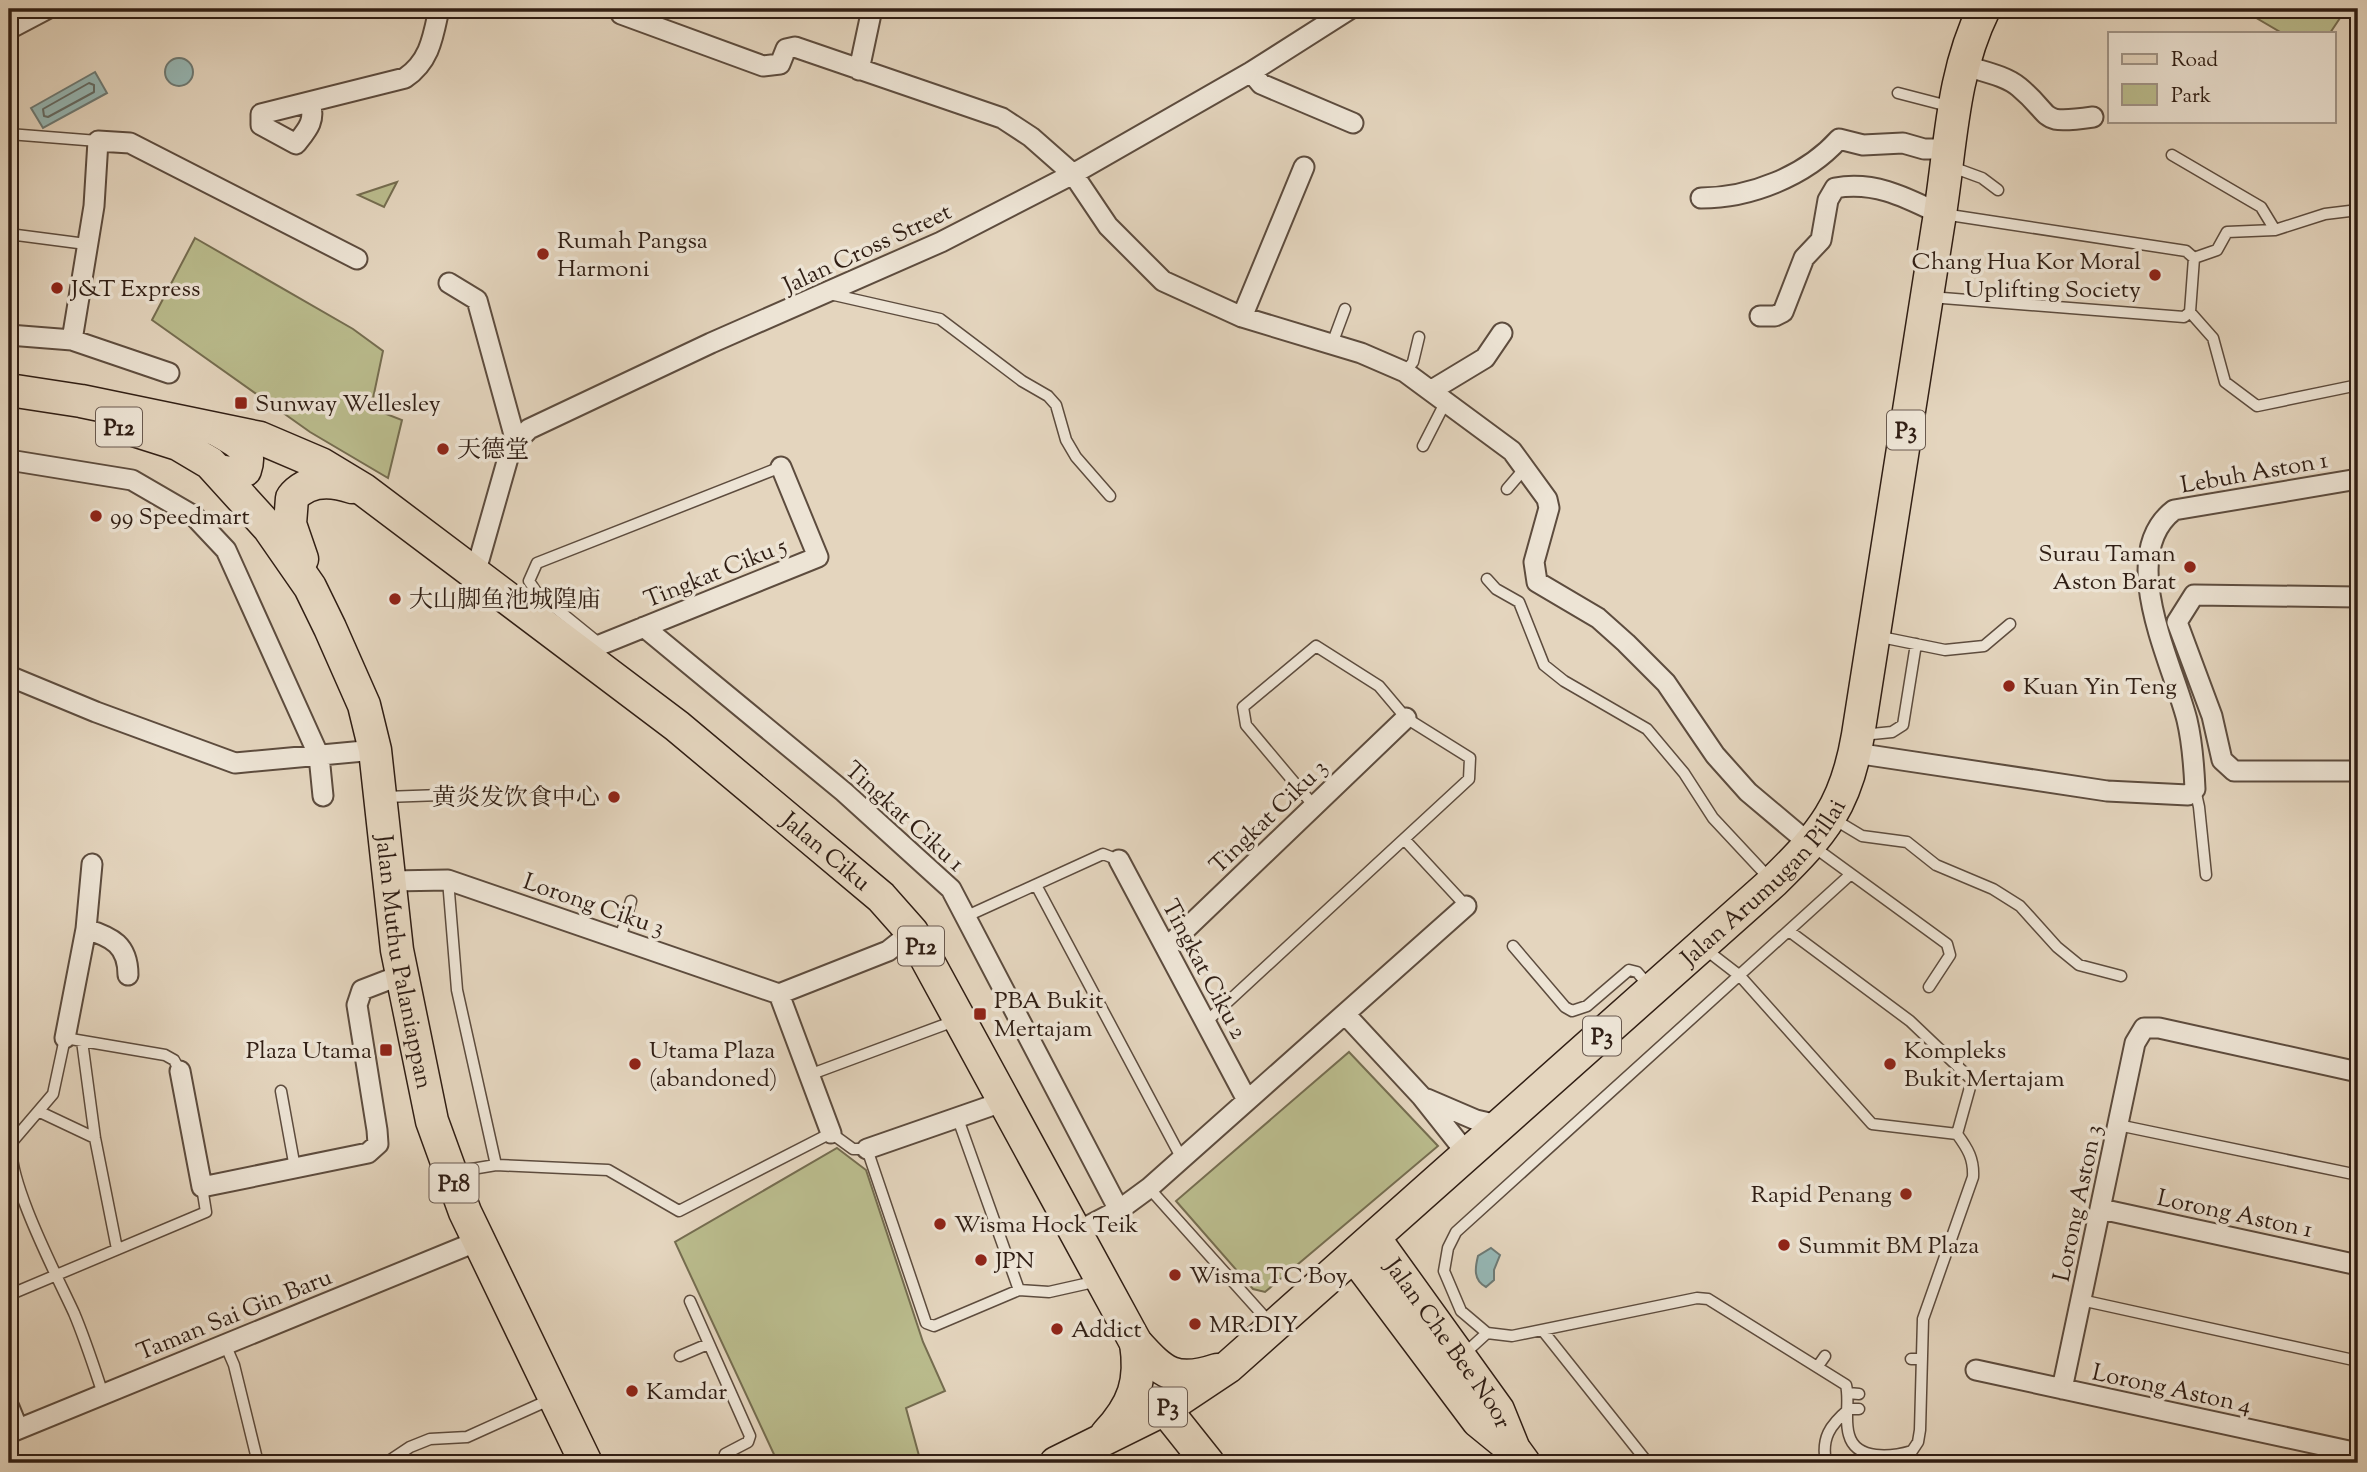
<svg xmlns="http://www.w3.org/2000/svg" width="2367" height="1472" font-family="'Sorts Mill Goudy','Noto Serif SC',serif">
	<style>
		.green { fill: #babc8d; stroke: #756d50; stroke-width: 2 }
		.water { fill: #96b8b6; stroke: #6d7a75; stroke-width: 2 }
		.lines { fill: none; stroke-linecap: round; stroke-linejoin: round }
		.shore { stroke: #636b65; stroke-width: 2 }
		.lane-casing { stroke: #5d4c3e; stroke-width: 13 }
		.street-casing { stroke: #5d4c3e; stroke-width: 23 }
		.primary-casing { stroke: #301e14; stroke-width: 35 }
		.lane { stroke: #ede4d5; stroke-width: 10 }
		.street { stroke: #ede4d5; stroke-width: 19 }
		.primary { stroke: #e4d5be; stroke-width: 32 }
		.poi-dot { fill: #8f2418; stroke: #ede4d5; stroke-width: 2.5 }
		.labels { text-anchor: middle; stroke-width: 7; stroke-linejoin: round; paint-order: stroke }
		.shield { fill: #ede4d5; stroke: #69594e; stroke-width: 2 }
		.shield-label { font-size: 23px; font-weight: bold; fill: #301e14 }
		.poi-label { font-size: 24px; fill: #301e14; stroke: #ede4d5; text-anchor: start }
		.street-label { font-size: 24px; fill: #301e14; stroke: #ede4d5 }
	</style>
	<rect width="100%" height="100%" fill="#e4d5be"/>
	<filter id="stains"><feTurbulence type="fractalNoise" baseFrequency=".00286" numOctaves="4"/><feColorMatrix values="0 0 0 0 .2 0 0 0 0 .09 0 0 0 0 .02 0 0 0 .5 -.17"/></filter>
	<radialGradient id="worn" r=".72"><stop offset=".6" stop-color="#630" stop-opacity="0"/><stop offset="1" stop-color="#630" stop-opacity=".3"/></radialGradient>
	<path class="green" d="M2241,9H2346L2330,33H2282Z
		M397,182L384,207L358,195Z
		M195,238L353,329L383,351L371,408L402,420L388,478L310,432L152,320Z
		M1349,1052L1438,1146L1265,1292L1253,1289L1176,1201Z
		M837,1148L866,1170L923,1342L945,1391L906,1408L921,1463H778L675,1242Z"/>
	<path class="water" d="M165 72a14 14 0 1 1 28 0a14 14 0 1 1-28 0Z
		M95,72L107,93L43,128L31,108Z
		M1491,1248L1500,1255L1494,1270V1280L1486,1287C1473,1280 1475,1268 1478,1256Z"/>
	<g class="lines">
		<path class="shore" d="M89,83L94,85V92L48,117L44,116L43,109Z"/>
		<g class="lane-casing">
			<path id="lane" d="M1898,93L1952,107
				M9,134L98,141
				M2172,155L2261,207L2275,230
				M1952,167L1982,178L1998,190
				M9,234L86,244
				M2194,258L2217,250L2227,232L2275,230L2325,214L2358,210
				M830,294L940,319L1022,381L1048,396L1056,405L1066,440L1076,457L1110,496
				M1930,297L2184,317L2190,312L2194,258L2186,251L1943,214
				M2190,312L2213,338L2225,382L2257,406L2358,385
				M1332,344L1345,309
				M1405,372L1413,362L1419,337
				M1423,446L1445,403
				M1507,489L1525,468
				M1487,579L1496,589L1519,602L1544,665L1564,681L1647,729L1684,773L1713,818L1769,878
				M1876,636L1945,650L1984,646L2010,624
				M601,645L537,593L529,581L537,563L781,467
				M1862,735L1892,732L1903,725L1916,644
				M2195,789L2199,807L2206,875
				M385,797L441,795
				M1832,818L1862,836L1907,842L1936,865L1993,889L2020,906L2057,947L2079,965L2121,976
				M1404,839L1466,906
				M1814,847L1947,944L1950,955L1929,987
				M448,880L457,990L496,1165
				M1036,885L1182,1159
				M967,916L1103,854L1119,860
				M1789,931L1910,1021L1972,1080L1957,1134
				M620,939L631,901
				M1513,946L1565,1007L1572,1011L1587,1006L1629,970L1637,972L1650,987
				M1705,949L1740,976L1872,1124L1957,1134C1968,1149 1974,1159 1973,1177L1923,1319L1920,1430L1918,1442L1912,1451C1892,1457 1856,1461 1849,1435C1844,1419 1850,1401 1846,1385L1708,1299L1697,1298L1512,1336L1487,1333L1461,1311L1444,1271L1448,1248L1456,1232L1851,874
				M1206,1022L1469,779L1470,758L1406,718L1379,686L1316,646L1243,707L1246,725L1314,806
				M82,1041L95,1138L117,1249
				M809,1075L957,1020
				M281,1091L295,1168
				M40,1112L95,1138
				M958,1119L1019,1290
				M2118,1125L2358,1175
				M454,1172L496,1165L608,1170L679,1211L831,1133L853,1149H867L926,1323L934,1326L1019,1290L1049,1292L1098,1281
				M1149,1188L1270,1323
				M9,1295L206,1212L202,1187
				M2081,1300L2358,1361
				M690,1301L750,1436L748,1442L725,1454
				M1543,1331L1648,1463
				M225,1344L234,1365L258,1463
				M1464,1354L1487,1333
				M680,1356L708,1344
				M1911,1359H1922
				M1818,1366L1825,1356
				M1848,1393L1859,1394
				M103,1394C94,1367 85,1339 74,1313C58,1278 5,1177 12,1142L53,1094L65,1038L165,1055L174,1060L180,1071
				M386,1463L410,1447L430,1439L467,1437L549,1400
				M1826,1463C1821,1438 1830,1425 1849,1409H1859"/>
		</g>
		<g class="street-casing">
			<path id="street" d="M621,14L763,66L780,64L786,49L795,47L1002,118L1031,137L1073,174L1108,226L1163,281L1242,317L1361,353L1405,372L1512,451L1547,499L1549,508L1534,562L1537,582L1598,618L1626,643L1666,683L1715,755L1748,792L1811,845
				M9,29L47,9
				M1963,65C1980,71 2005,75 2019,87C2055,117 2037,125 2093,117
				M859,70L872,9
				M1251,72L1261,84L1353,123
				M310,103C316,121 307,130 296,144L261,125V114L405,78C430,61 433,37 439,9
				M1701,198C1750,198 1806,176 1839,139L1863,145L1903,143L1924,149H1946
				M449,283L477,300L516,442
				M1760,316H1775L1783,312L1804,258L1821,240L1828,200L1835,188C1875,181 1905,197 1940,214
				M1242,317L1304,167
				M9,335L72,340L169,373
				M72,340L94,206L98,141L130,143L357,259
				M1432,390L1485,358L1502,333
				M9,460L132,480L194,516L226,550L319,756L323,796
				M475,574L508,458L516,442L529,429L711,343L941,242L1073,174L1251,72L1350,9
				M2358,597L2194,595L2177,622L2212,716L2222,760L2234,771H2358
				M644,627L844,792L951,889L1119,1210
				M580,653L818,557L781,467
				M9,676L96,712L235,763L375,750
				M1855,753L2107,791L2188,795L2195,789C2194,767 2192,741 2187,720C2173,664 2115,555 2174,510L2358,479
				M1119,860L1247,1100
				M391,881L448,880L779,994
				M86,929C112,937 128,945 128,975
				M1166,948L1406,718
				M779,994L831,1133
				M779,994L888,951L912,932
				M1345,1014L1422,1097L1468,1155
				M65,1038L86,929L92,864
				M180,1071L202,1187L368,1153L378,1144L377,1130L357,1005L362,990L401,975
				M1427,1099L1476,1120L1502,1126
				M867,1149L1005,1101
				M2101,1209L2358,1265
				M1077,1232L1119,1210L1149,1188L1466,906
				M1976,1370L2358,1453
				M2062,1389L2135,1043L2144,1028H2159L2358,1072
				M9,1407L18,1429
				M9,1433L478,1241"/>
		</g>
		<g class="primary-casing">
			<g id="primary">
				<path id="s1" d="M9,390L81,401L260,438L321,464L364,490L677,726L881,897L912,932L1136,1343C1163,1373 1175,1384 1217,1370"/>
				<path id="s2" d="M137,431L178,444L210,463L269,528L310,587L330,628L364,705L375,750L397,950L432,1121L465,1212L586,1463"/>
				<path d="M219,431C236,441 253,447 245,470L235,474L219,471"/>
				<path d="M302,559L290,524L292,498C307,479 331,480 352,487"/>
				<path id="s3" d="M1375,1239L1498,1410L1513,1447"/>
				<path d="M1355,1257L1478,1421L1516,1452L1524,1463"/>
				<path d="M1165,1409L1208,1463"/>
				<path d="M1107,1434C1134,1405 1142,1381 1136,1343"/>
				<path id="s4" d="M1056,1463L1165,1409L1228,1367L1773,882C1823,833 1846,806 1858,735C1885,565 1910,395 1938,226C1951,152 1950,78 1984,9"/>
			</g>
		</g>
		<use href="#lane" class="lane"/>
		<use href="#street" class="street"/>
		<use href="#primary" class="primary"/>
	</g>
	<g class="poi-dot">
		<circle cx="543" cy="254" r="7"/>
		<circle cx="2155" cy="275" r="7"/>
		<circle cx="57" cy="288" r="7"/>
		<rect x="234" y="396" width="14" height="14" rx="3.5"/>
		<circle cx="443" cy="449" r="7"/>
		<circle cx="96" cy="516" r="7"/>
		<circle cx="2190" cy="567" r="7"/>
		<circle cx="395" cy="599" r="7"/>
		<circle cx="2009" cy="686" r="7"/>
		<circle cx="614" cy="797" r="7"/>
		<rect x="973" y="1007" width="14" height="14" rx="3.5"/>
		<rect x="379" y="1043" width="14" height="14" rx="3.5"/>
		<circle cx="635" cy="1064" r="7"/>
		<circle cx="1890" cy="1064" r="7"/>
		<circle cx="1906" cy="1194" r="7"/>
		<circle cx="940" cy="1224" r="7"/>
		<circle cx="1784" cy="1245" r="7"/>
		<circle cx="981" cy="1260" r="7"/>
		<circle cx="1175" cy="1275" r="7"/>
		<circle cx="1195" cy="1324" r="7"/>
		<circle cx="1057" cy="1329" r="7"/>
		<circle cx="632" cy="1391" r="7"/>
	</g>
	<g class="labels">
		<g class="shield">
			<rect x="96" y="407.5" width="46" height="39" rx="5"/>
			<rect x="1887" y="410.5" width="38" height="39" rx="5"/>
			<rect x="898" y="926.5" width="46" height="39" rx="5"/>
			<rect x="1583" y="1016.5" width="38" height="39" rx="5"/>
			<rect x="429.5" y="1163.5" width="49" height="39" rx="5"/>
			<rect x="1149" y="1387.5" width="38" height="39" rx="5"/>
		</g>
		<g class="shield-label">
			<text x="119" y="435">P12</text>
			<text x="1906" y="438">P3</text>
			<text x="921" y="954">P12</text>
			<text x="1602" y="1044">P3</text>
			<text x="454" y="1191">P18</text>
			<text x="1168" y="1415">P3</text>
		</g>
		<g class="poi-label">
			<text x="557" y="248">Rumah Pangsa<tspan x="557" dy="28">Harmoni</tspan></text>
			<text x="2141" y="269" text-anchor="end">Chang Hua Kor Moral<tspan x="2141" dy="28">Uplifting Society</tspan></text>
			<text x="71" y="296">J&amp;T Express</text>
			<text x="255" y="411">Sunway Wellesley</text>
			<text x="457" y="457">天德堂</text>
			<text x="110" y="524">99 Speedmart</text>
			<text x="2176" y="561" text-anchor="end">Surau Taman<tspan x="2176" dy="28">Aston Barat</tspan></text>
			<text x="409" y="607">大山脚鱼池城隍庙</text>
			<text x="2023" y="694">Kuan Yin Teng</text>
			<text x="600" y="805" text-anchor="end">黄炎发饮食中心</text>
			<text x="994" y="1008">PBA Bukit<tspan x="994" dy="28">Mertajam</tspan></text>
			<text x="372" y="1058" text-anchor="end">Plaza Utama</text>
			<text x="649" y="1058">Utama Plaza<tspan x="649" dy="28">(abandoned)</tspan></text>
			<text x="1904" y="1058">Kompleks<tspan x="1904" dy="28">Bukit Mertajam</tspan></text>
			<text x="1892" y="1202" text-anchor="end">Rapid Penang</text>
			<text x="954" y="1232">Wisma Hock Teik</text>
			<text x="1798" y="1253">Summit BM Plaza</text>
			<text x="995" y="1268">JPN</text>
			<text x="1189" y="1283">Wisma TC Boy</text>
			<text x="1209" y="1332">MR.DIY</text>
			<text x="1071" y="1337">Addict</text>
			<text x="646" y="1399">Kamdar</text>
		</g>
		<g class="street-label">
			<text transform="translate(867 248) rotate(-25)" y="8">Jalan Cross Street</text>
			<text transform="translate(2254 472) rotate(-10)" y="8">Lebuh Aston 1</text>
			<text transform="translate(715 572) rotate(-22)" y="8">Tingkat Ciku 5</text>
			<text transform="translate(905 816) rotate(42)" y="8">Tingkat Ciku 1</text>
			<text transform="translate(1268 816) rotate(-44)" y="8">Tingkat Ciku 3</text>
			<text dy="8" stroke="none"><textPath href="#s1" startOffset="959">Jalan Ciku</textPath></text>
			<text dy="8" stroke="none"><textPath href="#s4" startOffset="920">Jalan Arumugan Pillai</textPath></text>
			<text transform="translate(594 904) rotate(19)" y="8">Lorong Ciku 3</text>
			<text dy="8" stroke="none"><textPath href="#s2" startOffset="630">Jalan Muthu Palaniappan</textPath></text>
			<text transform="translate(1205 969) rotate(62)" y="8">Tingkat Ciku 2</text>
			<text transform="translate(2077 1203) rotate(-78)" y="8">Lorong Aston 3</text>
			<text transform="translate(2235 1213) rotate(12)" y="8">Lorong Aston 1</text>
			<text transform="translate(234 1314) rotate(-22)" y="8">Taman Sai Gin Baru</text>
			<text dy="8" stroke="none"><textPath href="#s3" startOffset="128">Jalan Che Bee Noor</textPath></text>
			<text transform="translate(2172 1388) rotate(12)" y="8">Lorong Aston 4</text>
		</g>
	</g>
	<rect width="2367" height="1472" fill="none" stroke="#e4d5be" stroke-width="35"/>
	<rect x="10" y="10" width="2346" height="1451" fill="none" stroke="#301e14" stroke-width="3.5"/>
	<rect x="18" y="18" width="2332" height="1437" fill="none" stroke="#301e14" stroke-width="2"/>
	<rect x="2108" y="32" width="228" height="91" fill="#ede4d5" stroke="#a19588" stroke-width="2"/>
	<rect x="2122" y="54" width="35" height="10" fill="#e4d5be" stroke="#a19588" stroke-width="2"/>
	<text x="2171" y="66" font-size="21" fill="#301e14">Road</text>
	<rect x="2122" y="84" width="35" height="21" fill="#babc8d" stroke="#a19588" stroke-width="2"/>
	<text x="2171" y="102" font-size="21" fill="#301e14">Park</text>
	<rect width="100%" height="100%" filter="url(#stains)"/>
	<rect width="100%" height="100%" fill="url(#worn)"/>
</svg>
